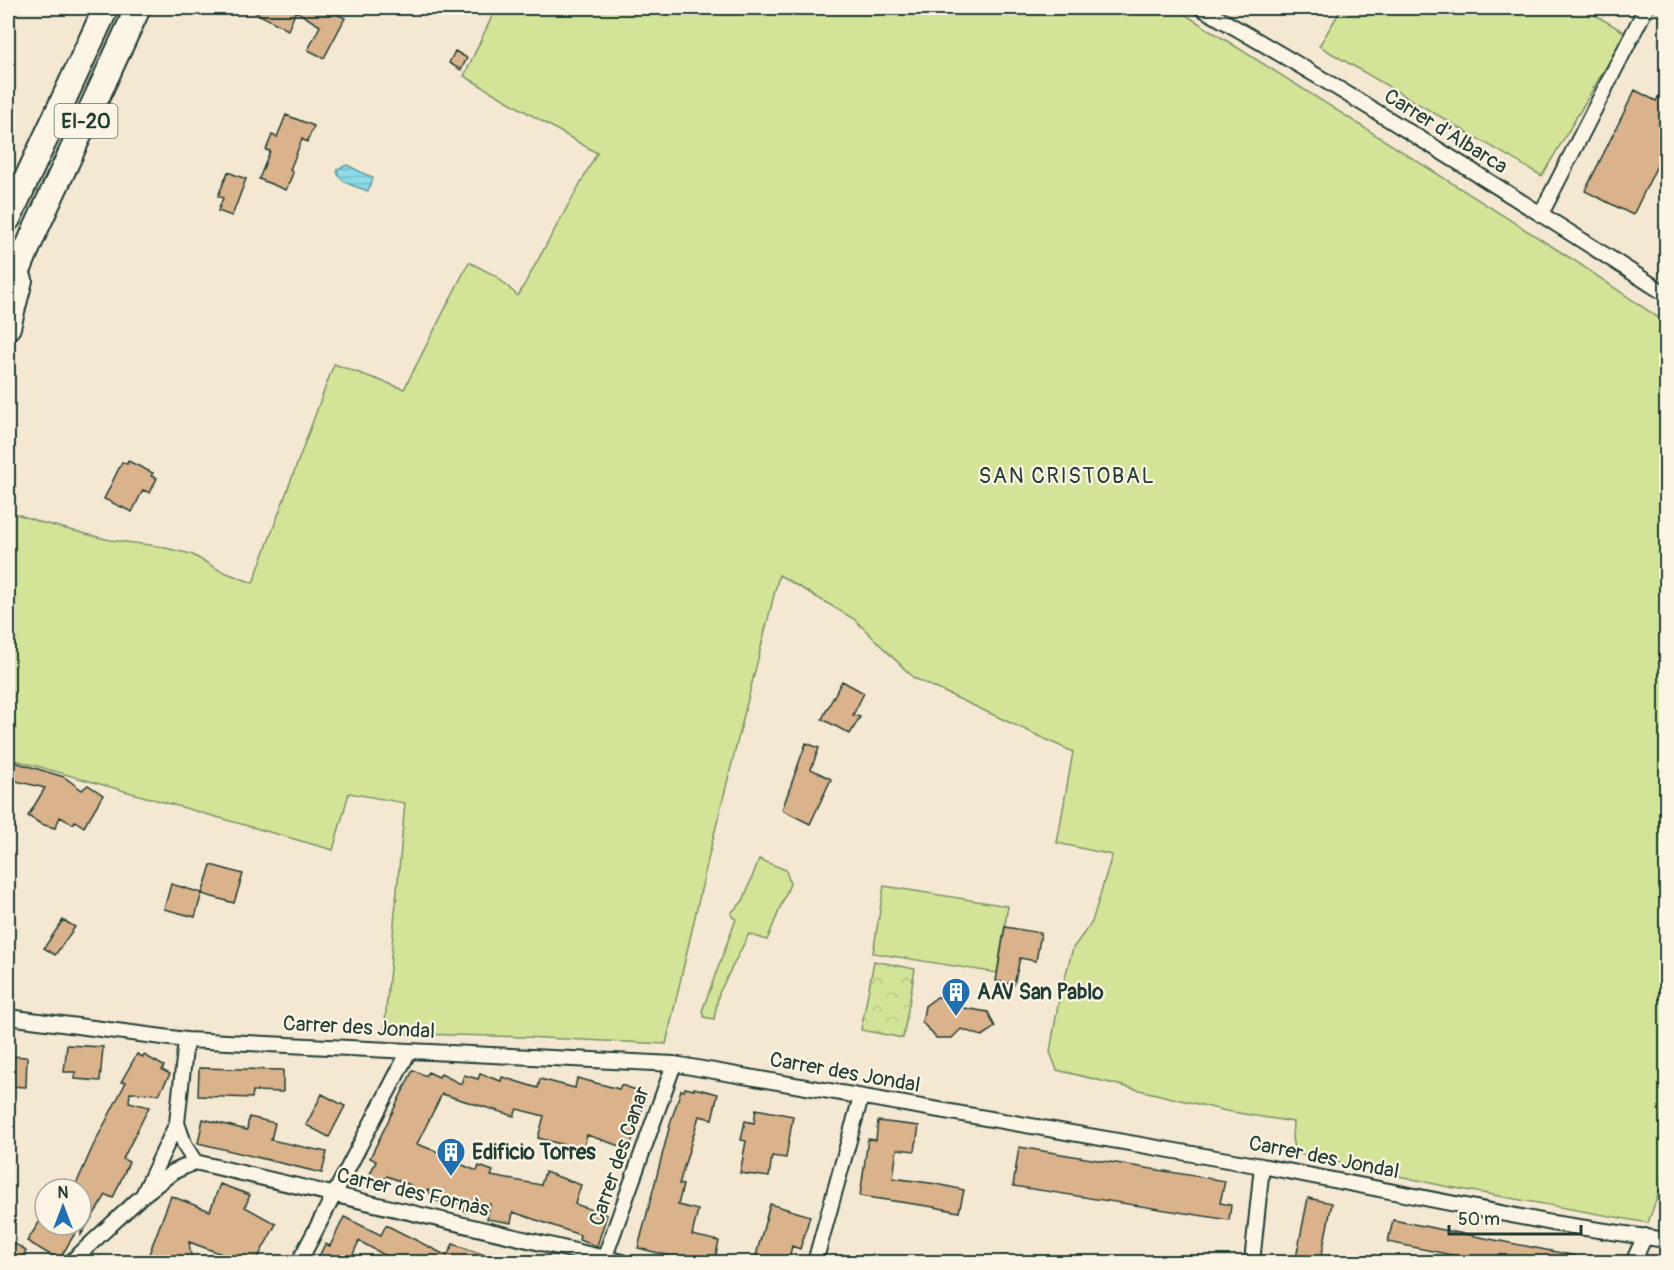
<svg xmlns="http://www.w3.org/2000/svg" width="1674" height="1270" font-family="Pangolin,sans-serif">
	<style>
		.green { fill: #d3e498; stroke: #799066; stroke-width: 1.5 }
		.forest { fill: url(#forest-crowns); stroke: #799066; stroke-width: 1.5 }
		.water { fill: url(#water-rules); stroke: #609ba0; stroke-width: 1.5 }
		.building { fill: #dab28b; stroke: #1f3d34; stroke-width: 1.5 }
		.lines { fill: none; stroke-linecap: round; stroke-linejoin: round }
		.street-casing { stroke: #1f3d34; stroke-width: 18 }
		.highway-casing { stroke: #1f3d34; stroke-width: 28 }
		.street { stroke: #fcf5e5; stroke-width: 14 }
		.highway { stroke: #fcf5e5; stroke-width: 24 }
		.labels { text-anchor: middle; stroke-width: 4.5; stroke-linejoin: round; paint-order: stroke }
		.shield { fill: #fcf5e5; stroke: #617469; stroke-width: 1.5 }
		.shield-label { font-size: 20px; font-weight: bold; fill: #1f3d34 }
		.street-label { font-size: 21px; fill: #1f3d34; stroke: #fcf5e5 }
		.poi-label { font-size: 21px; font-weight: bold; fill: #1f3d34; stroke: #fcf5e5; text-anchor: start }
		.neighbourhood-label { font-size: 22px; letter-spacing: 1.5px; fill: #1f3d34; stroke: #fcf5e5 }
	</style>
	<defs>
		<pattern id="forest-crowns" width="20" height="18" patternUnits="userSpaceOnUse" patternTransform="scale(1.5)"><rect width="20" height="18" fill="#d3e498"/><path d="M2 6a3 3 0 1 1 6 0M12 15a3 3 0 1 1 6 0" fill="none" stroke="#b5c484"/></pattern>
		<pattern id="water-rules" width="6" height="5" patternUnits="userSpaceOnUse" patternTransform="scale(1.5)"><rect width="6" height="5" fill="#8bdae8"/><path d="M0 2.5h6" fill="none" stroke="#78bcc8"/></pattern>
	</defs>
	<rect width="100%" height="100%" fill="#f5e8d3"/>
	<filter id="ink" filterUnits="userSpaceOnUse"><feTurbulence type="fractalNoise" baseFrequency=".0167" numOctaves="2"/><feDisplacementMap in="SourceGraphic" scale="12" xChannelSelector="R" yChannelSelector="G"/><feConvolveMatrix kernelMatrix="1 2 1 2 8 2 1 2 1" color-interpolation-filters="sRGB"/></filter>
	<g filter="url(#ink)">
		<path class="green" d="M496,8H1175L1575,261L1666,323V1172L1648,1223L1444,1186L1295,1153L1292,1138L1293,1122L1226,1111L1057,1070L1050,1052L1059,999L1073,948L1092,922L1112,855L1057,843L1073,752L914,678L854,619L779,575L709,855L666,1044L523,1037L384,1033L405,803L349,793L333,850L8,758V511L43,523L110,540L157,546L191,554L219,570L253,583L334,364L404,389L469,262L496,276L518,296L597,153L464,76Z
			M1342,8H1583L1626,33L1542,176L1319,46Z
			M759,859L786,870L790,884L767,940L749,934L719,993L714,1019L704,1017L702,1011L736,919L732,917L731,913L743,901Z
			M884,886L1008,906L997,973L873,953Z"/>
		<path class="forest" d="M874,961L915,969L903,1038L861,1030Z"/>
		<path class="water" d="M347,165L373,178L368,191C356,186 337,184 337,169Z"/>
		<path class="building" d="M247,8H325L345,18L324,58L308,50L320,26L296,11L288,30Z
			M455,51L467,58L461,70L449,63Z
			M1666,82V147L1633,215L1585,191L1635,90L1656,101Z
			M286,115L314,126L307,142L302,139L290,170L293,173L286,190L259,179L270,151L266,150L272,135L277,137Z
			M228,172L246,179L232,216L218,211L223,198L218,196Z
			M128,461L153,473L151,476L157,478L150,493L143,490L132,512L104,499L122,462L127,464Z
			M842,681L864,693L853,715L860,717L850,734L822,719Z
			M806,743L819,748L811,769L831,779L810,824L782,810Z
			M8,760L64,777L82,790L88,785L103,795L84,827L75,821L73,824L60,817L55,828L41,824L28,816L45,788L8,779Z
			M211,865L243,874L234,903L202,894Z
			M171,884L202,893L195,917L164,909Z
			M63,920L75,927L55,955L44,948Z
			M1005,927L1041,933L1036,961L1020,958L1014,985L996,981Z
			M937,997L947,998L964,1008L988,1012L995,1027L982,1036L961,1029L952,1038H936L922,1022L925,1006Z
			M67,1045L103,1047L100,1081L75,1079V1072H64Z
			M137,1054L143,1057L144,1055L164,1066L162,1070L170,1074L159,1094L130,1093L129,1102L149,1107L123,1159L129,1162L113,1198L106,1195L81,1235V1189H74L93,1146L126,1082H121Z
			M8,1056L27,1057L26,1087L8,1086Z
			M199,1068L283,1070V1092L253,1091L252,1098L198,1096Z
			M413,1070L426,1076L428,1072L439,1077L441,1074L461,1084L464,1075L478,1079L480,1074L501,1081L502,1077L538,1088L540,1079L575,1088L577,1078L619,1089L621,1085L645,1093L642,1101L645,1102L629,1149L587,1135L583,1150L538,1138L544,1116L517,1109L514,1116L442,1094L417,1144L454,1158L453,1161L477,1171L479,1166L493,1171L491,1176L541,1185L545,1172L581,1185L575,1204L607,1215L597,1246L579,1240L580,1235L513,1212L511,1223L487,1219L490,1204L466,1212L459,1203L447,1205L435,1200L428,1190L417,1192L410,1185L387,1176L379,1190L366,1183L376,1161L370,1158Z
			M685,1088L694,1090V1088L718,1094L712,1119L699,1116L679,1184L683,1185L678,1205L698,1210L692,1235L719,1241L714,1263H698L638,1248L671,1121L681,1090L684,1091Z
			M322,1094L345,1106L329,1137L306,1125Z
			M756,1109L793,1116L786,1158L772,1156L769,1177L740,1173L746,1141L741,1140L745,1121L754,1123Z
			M249,1117L275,1123L271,1140L327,1152L322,1173L198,1143L203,1119L247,1130Z
			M878,1121L919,1126L915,1151L897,1149L893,1178L937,1184L964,1190L959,1212L934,1207L860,1196L868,1139L876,1140Z
			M1019,1147L1225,1181L1220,1203L1231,1205L1229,1220L1013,1186Z
			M220,1184L250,1195L245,1207L276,1224L255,1263H233L235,1259L189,1242L192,1263H164L149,1254L171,1196L210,1211Z
			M1308,1198L1332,1203L1320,1263H1295Z
			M770,1204L810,1216L800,1249L792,1246L788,1263H754Z
			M344,1217L381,1235L386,1225L447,1256L453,1244L499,1260V1263H399L359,1241L349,1263H316L325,1244L330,1246Z
			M1393,1220L1577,1256L1576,1263H1491L1388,1242Z
			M40,1221L45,1225H80L59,1260L27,1241Z
			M8,1239L26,1251L19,1263H8Z"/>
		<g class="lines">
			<g class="street-casing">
				<path id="street" d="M1201,8C1359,98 1513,196 1666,294
					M1541,214L1646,8
					M8,1017L186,1040L674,1064L1262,1166L1552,1223L1666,1240
					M177,1123L185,1146L195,1162
					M143,1195L173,1172L195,1162L622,1262
					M71,1262L143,1195L177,1123L186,1040
					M299,1262L409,1051
					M603,1262L674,1064
					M815,1262L861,1097
					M1252,1262L1262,1166
					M1633,1262L1645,1236"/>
			</g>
			<g class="highway-casing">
				<path id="highway" d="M8,219L106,8
					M8,295L33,235L138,8
					M8,327L20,280"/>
			</g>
			<use href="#street" class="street"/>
			<use href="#highway" class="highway"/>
		</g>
	</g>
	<defs>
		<g id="building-pin" transform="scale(1.5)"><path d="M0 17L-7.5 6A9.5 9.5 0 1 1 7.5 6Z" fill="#1f6fb2" stroke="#fcf5e5"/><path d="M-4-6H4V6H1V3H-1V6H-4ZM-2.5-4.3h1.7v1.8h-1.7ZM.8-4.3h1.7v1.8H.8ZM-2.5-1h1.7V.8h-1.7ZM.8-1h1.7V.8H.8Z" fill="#fff"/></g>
	</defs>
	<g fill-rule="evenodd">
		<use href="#building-pin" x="956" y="992"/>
		<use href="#building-pin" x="451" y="1152"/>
	</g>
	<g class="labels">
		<rect class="shield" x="54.5" y="104" width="63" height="34" rx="4.5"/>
		<g class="shield-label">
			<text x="86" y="128">EI-20</text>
		</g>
		<g class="street-label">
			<text transform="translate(1446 131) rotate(32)" y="7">Carrer d'Albarca</text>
			<text transform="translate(359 1027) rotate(3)" y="7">Carrer des Jondal</text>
			<text transform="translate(845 1072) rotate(10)" y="7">Carrer des Jondal</text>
			<text transform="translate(619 1156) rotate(-71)" y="7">Carrer des Canar</text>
			<text transform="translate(1324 1157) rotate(11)" y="7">Carrer des Jondal</text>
			<text transform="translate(413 1192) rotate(13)" y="7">Carrer des Fornàs</text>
		</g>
		<g class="poi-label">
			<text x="977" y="999">AAV San Pablo</text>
			<text x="472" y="1159">Edificio Torres</text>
		</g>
		<g class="neighbourhood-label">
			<text x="1067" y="483">SAN CRISTOBAL</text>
		</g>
	</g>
	<rect width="1674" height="1270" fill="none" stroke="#fcf5e5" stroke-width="30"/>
	<rect x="15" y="15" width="1644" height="1240" fill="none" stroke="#1f3d34" stroke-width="2" filter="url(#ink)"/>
	<g transform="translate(63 1207)"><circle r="28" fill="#fcf5e5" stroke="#a4ab9e" stroke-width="1.5"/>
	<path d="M0-4.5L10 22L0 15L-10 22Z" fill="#1f6fb2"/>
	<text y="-9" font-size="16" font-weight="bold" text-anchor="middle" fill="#1f3d34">N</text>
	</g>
	<path d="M1449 1225v9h132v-9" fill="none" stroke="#1f3d34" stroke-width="3"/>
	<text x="1458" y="1225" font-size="18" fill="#1f3d34" stroke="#fcf5e5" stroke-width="4.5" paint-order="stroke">50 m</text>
</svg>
